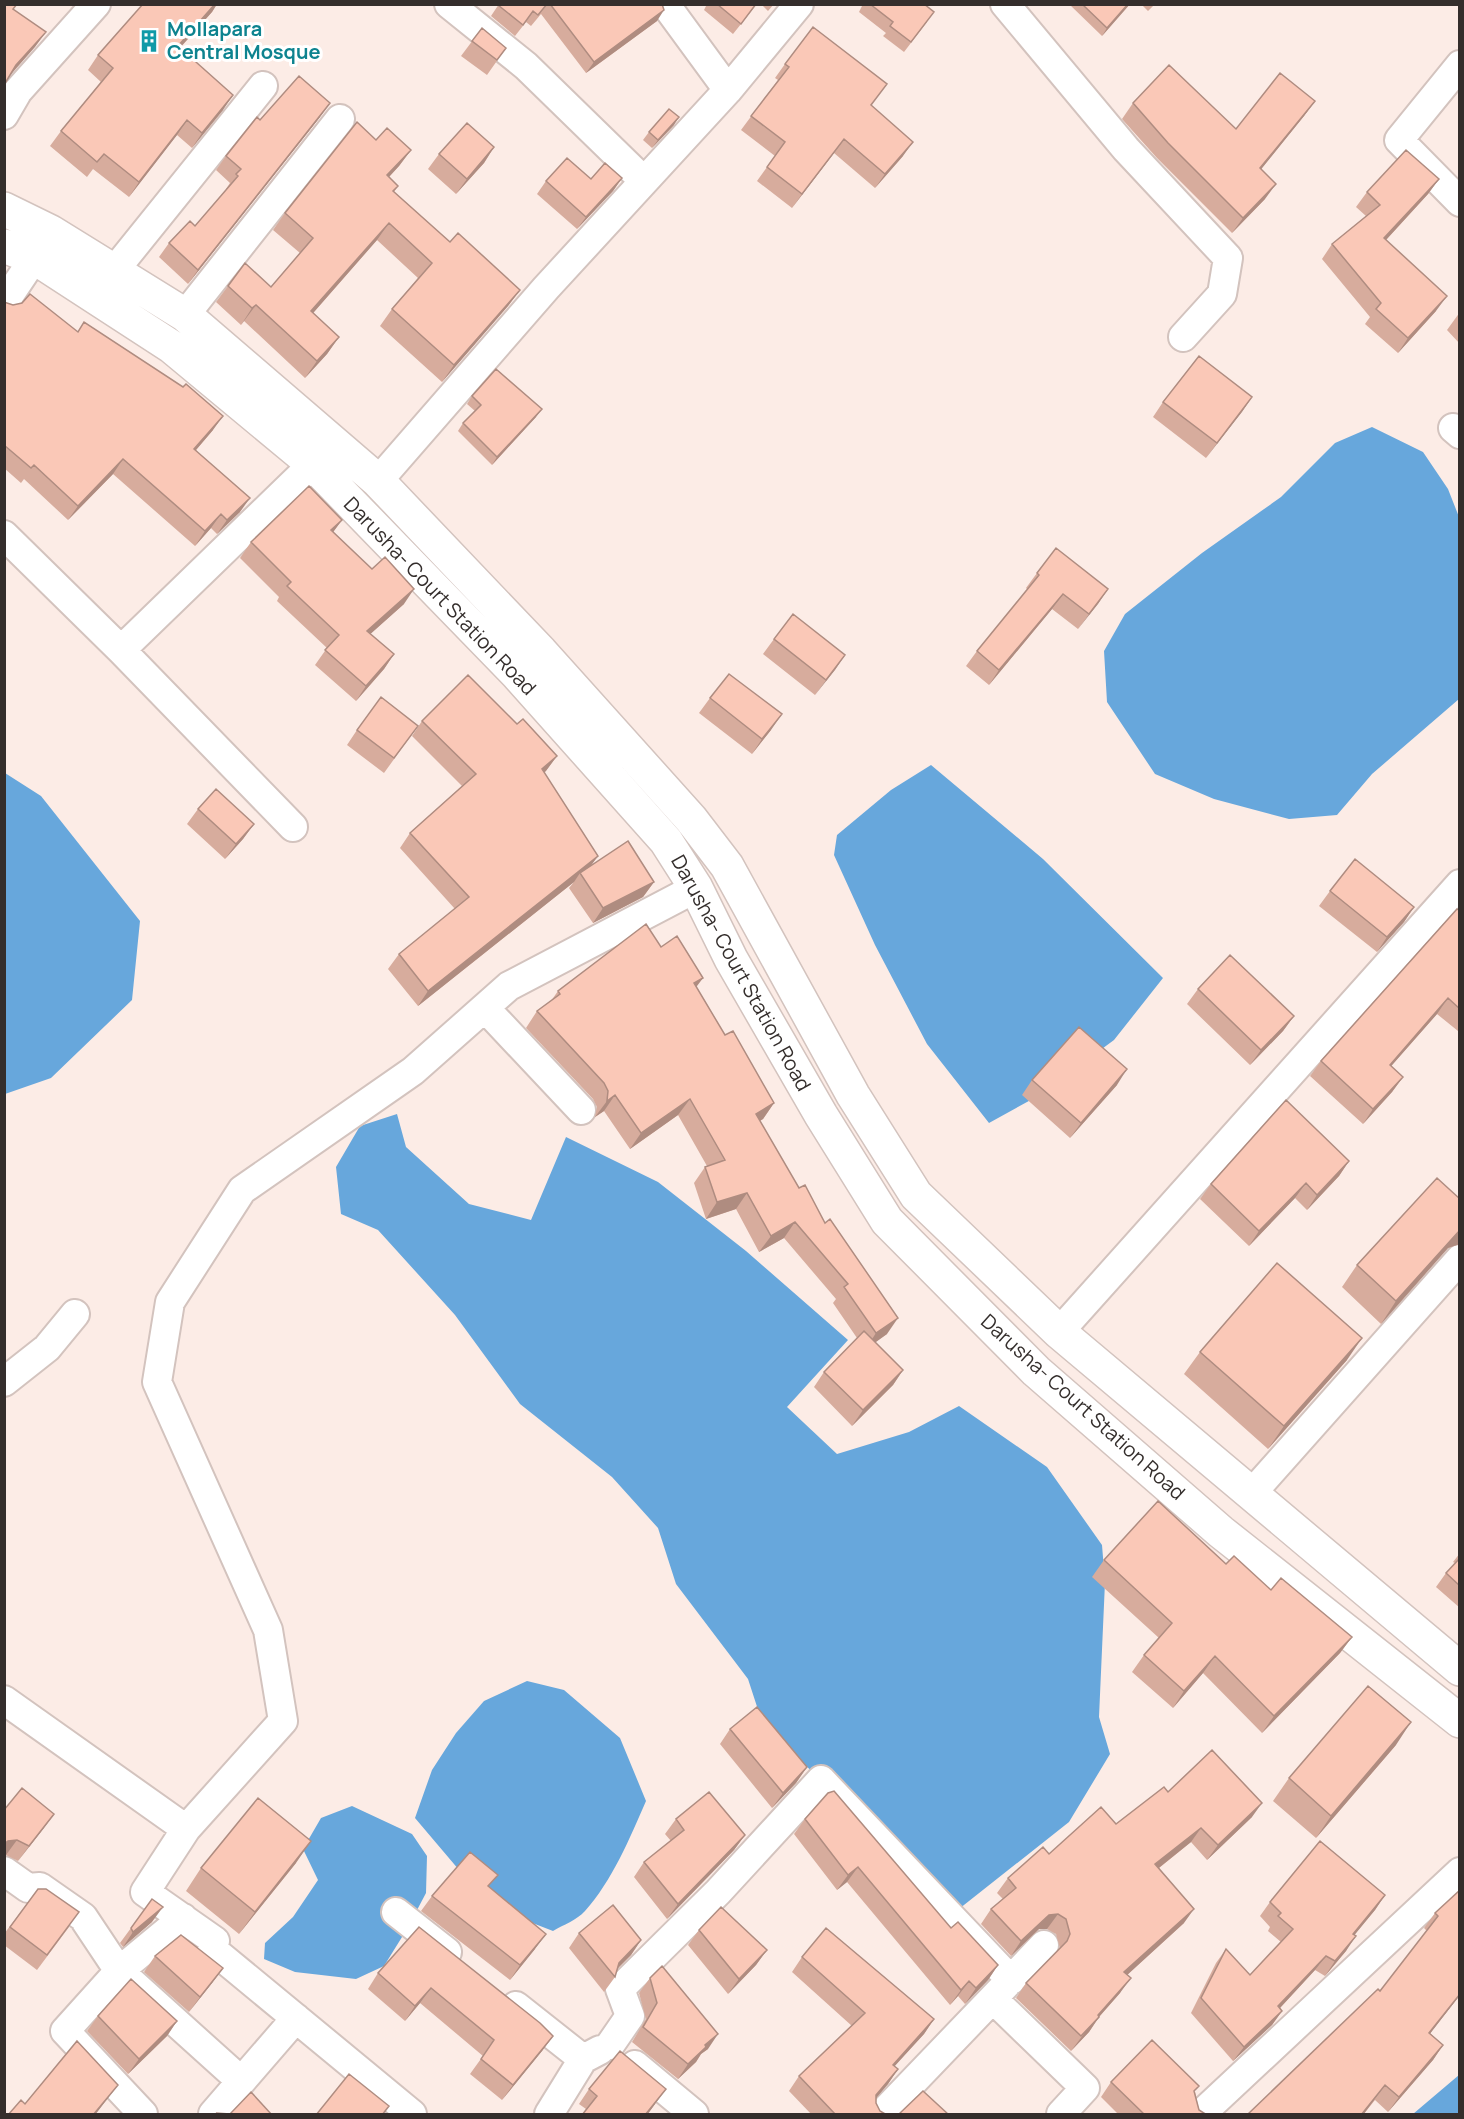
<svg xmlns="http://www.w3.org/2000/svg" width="1464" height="2119" font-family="Manrope,sans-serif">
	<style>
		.water { fill: #67a7dc }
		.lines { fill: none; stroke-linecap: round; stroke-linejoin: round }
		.minor-casing { stroke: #d3c3be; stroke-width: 32 }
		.tertiary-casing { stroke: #d3c3be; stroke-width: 36 }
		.minor { stroke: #fff; stroke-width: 28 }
		.tertiary { stroke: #fff; stroke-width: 33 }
		.wall { fill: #d7ac9d }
		.shaded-wall { fill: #af8c80 }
		.building { fill: #fac8b7; stroke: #af8c80; stroke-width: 1.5 }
		.labels { text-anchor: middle; stroke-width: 6; stroke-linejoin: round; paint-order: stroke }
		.culture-label { font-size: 20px; font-weight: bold; fill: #0d838f; stroke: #fff; text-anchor: start }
		.street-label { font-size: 20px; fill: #342e2c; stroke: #fff }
	</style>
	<rect width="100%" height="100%" fill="#fcece6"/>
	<path class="water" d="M1372,427L1423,452L1448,489L1459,517V699L1372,774L1337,815L1289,819L1214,799L1155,774L1107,702L1104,651L1125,614L1202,553L1281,497L1335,443Z
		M931,765L1043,859L1163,978L1114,1040L1038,1096L989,1123L927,1044L875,945L834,855L837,835L891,790Z
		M5,773L41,796L140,921L132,1000L51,1078L5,1094Z
		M397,1114L406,1147L469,1204L531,1220L566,1137L658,1182L746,1251L848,1340L787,1407L837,1454L909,1432L959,1406L1047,1467L1102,1545L1105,1582L1099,1717L1110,1754L1069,1822L945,1920L821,1780L763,1725L748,1679L676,1584L658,1528L612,1477L520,1404L455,1315L378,1230L341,1214L336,1167L360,1126Z
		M527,1681L564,1690L620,1738L646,1801C630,1838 612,1881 585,1911C577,1920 563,1925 553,1931L517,1917L465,1877L415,1818L432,1770L456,1733L484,1701Z
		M352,1806L412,1834L427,1856L426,1893L407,1929L384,1966L356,1979L295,1972L264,1959L265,1943L293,1917L318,1880L303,1849L321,1818Z
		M1459,2075V2114H1413Z"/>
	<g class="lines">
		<g class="minor-casing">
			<path id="minor" d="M449,4L526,66L644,181
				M665,4L728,90
				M1005,4L1126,149L1228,258L1222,294L1183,337
				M1460,65L1399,140L1460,202
				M4,115L18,91L96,4
				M114,271L263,86
				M4,303L47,239
				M185,315L340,119
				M1453,428L1460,434
				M378,481L546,288L728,90L799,4
				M4,535L121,650L313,464
				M121,650L293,827
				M485,1008L581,1110
				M1059,1332L1460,884
				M4,1382L47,1348L75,1314
				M1252,1493L1460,1259
				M4,1700L186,1829
				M4,1871L28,1888L40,1887L83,1917L119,1971L240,2080
				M396,1912L447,1952
				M993,1999L1085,2088L1061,2114
				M516,2006L583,2059
				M610,2045L630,2016L620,1989L718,1892L821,1780L1011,1980
				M635,2065L694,2114
				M143,2114L65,2031L119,1971L183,1918
				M213,2114L296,2018
				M412,2114L212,1949L215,1941L145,1892L186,1829L283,1721L268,1630L157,1382L170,1302L242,1190L413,1071L509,986L696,888
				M549,2114L583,2059L600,2050
				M882,2114L1044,1945
				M1201,2114L1460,1872"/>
		</g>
		<g class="tertiary-casing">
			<path id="tertiary" d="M4,209L51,232L185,315L378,481L541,652L691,819L727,866L853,1095L916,1195L1059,1332L1460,1669
				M4,246L35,258L172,347L313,464L517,674L666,841L696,888L731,959L821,1115L887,1221L1036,1371L1221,1532L1460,1721"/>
		</g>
		<use href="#minor" class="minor"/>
		<use href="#tertiary" class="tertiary"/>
	</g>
	<path class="wall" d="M143,4H217L212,12L180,48L223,110L192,148L177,135L129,197L93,169L87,177L50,146L61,131L101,82L88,70L98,55Z
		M499,4H662L657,21L586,73L541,14L531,26L526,22L515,36L491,16Z
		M707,4H757L733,34L704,10Z
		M761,4H774L768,11Z
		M924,4L927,22L904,52L883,36L886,33L859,12L863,4Z
		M1069,4H1130L1102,36Z
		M1141,4H1155L1148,11Z
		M482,28L506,48L487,75L461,56Z
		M785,64L872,106L903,156L875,188L834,153L792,208L757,181L775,156L741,130L778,80L775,78Z
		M1315,101L1304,116L1261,169L1265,199L1232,233L1157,158L1122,119L1133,103L1236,129Z
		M320,117L188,284L159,257L169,243L195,226L227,189H226L230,183L216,170L226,156L260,120Z
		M674,125L652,148L643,140L649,132Z
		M376,140L411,150L399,166L389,177L398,186L394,192L450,242L520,290L508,306L442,382L380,326L392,309L418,278L377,240L313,313L339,337L327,354L305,378L244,321L241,325L216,302L228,286L271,287L300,253L273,230L285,213Z
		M494,147L484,163L456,194L428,169L439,154Z
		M622,178L613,191L577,229L537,194L546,181Z
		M1439,179L1428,194L1386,240L1436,311L1398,353L1365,324L1370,317L1322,259L1332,244L1366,216L1356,207L1367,192Z
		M4,302L78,332L213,430L196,450L240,512L217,534L211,528L195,546L113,474L68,520L24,479L21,483L4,468Z
		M1460,312V344L1447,330Z
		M472,396L536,417L492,465L458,431L463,423L475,411L467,404Z
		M1252,397L1206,458L1153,417L1163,402Z
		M342,520L333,532L404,604L370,634L394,654L384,669L356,701L315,665L327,648L277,601L279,597L240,558L251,542Z
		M1037,573L1108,589L1078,629L1052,609L989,685L966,666L977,651L1028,590L1026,588Z
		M774,639L845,655L815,695L763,654Z
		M710,698L771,730L752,754L699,713Z
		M422,721L517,724L557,756L544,773L598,856L591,865L654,882L643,897L593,923L569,888L574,882L418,1006L388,969L399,954L455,909L400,848L410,833L462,786L412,736Z
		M418,726L384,773L347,745L357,730Z
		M198,809L254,824L243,839L225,859L187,824Z
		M1330,891L1414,907L1404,922L1377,952L1319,906Z
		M1460,911V1030L1458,1031L1437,1014L1391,1066L1403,1077L1392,1092L1363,1124L1310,1076L1321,1061Z
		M661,947L703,978L696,986L725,1035L774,1103L763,1119L760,1121L799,1188L887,1334L875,1342L903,1370L893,1385L852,1426L814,1387L824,1372L857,1338L833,1303L836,1299L784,1238L759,1252L736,1209L706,1219L694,1183L705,1167L707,1166L678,1115L630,1149L604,1111L595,1117L597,1107L593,1099L526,1028L537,1011L551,1001L558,991Z
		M1198,989L1294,1016L1283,1031L1250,1065L1187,1004Z
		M1032,1080L1117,1085L1070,1138L1022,1095Z
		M1349,1161L1339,1176L1307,1210L1295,1198L1249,1246L1200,1199L1211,1184Z
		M1460,1199V1244L1448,1248L1381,1324L1342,1287L1357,1265Z
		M1200,1352L1347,1360L1268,1449L1184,1374Z
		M1460,1553V1608L1436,1587L1446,1573L1455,1563L1453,1562Z
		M1104,1560L1226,1564L1352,1637L1340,1653L1262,1733L1203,1673L1173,1708L1132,1672L1144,1655L1159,1638L1092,1577Z
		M730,1729L807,1767L796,1783L772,1808L720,1744Z
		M1396,1745L1316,1838L1273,1801L1289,1778Z
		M4,1810L54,1814L43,1829L18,1861L6,1855Z
		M1252,1817L1207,1860L1191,1842L1159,1868L1184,1923L1127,1975L1120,1993L1099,2017L1089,2032L1071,2051L1016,1998L1026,1983L1060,1948L1056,1934L1047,1929H1039L1011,1956L981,1924L991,1909L1003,1899L997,1893L1008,1878L1049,1854L1116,1824Z
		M676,1819L745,1835L734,1850L667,1919L634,1877L644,1862L671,1841L665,1834Z
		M805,1819L998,1965L988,1980L965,2004L958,1996L950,2005L847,1882L837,1890L794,1834Z
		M296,1863L239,1934L186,1891L201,1868Z
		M489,1887L535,1949L510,1980L421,1911L432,1896Z
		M38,1889L69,1927L37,1970L4,1945V1934Z
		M1460,1890V1995L1430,2033L1443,2045L1433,2060L1388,2112L1375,2100L1363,2115H1247L1380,1991L1427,1931L1424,1928L1435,1913Z
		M1385,1895L1375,1910L1354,1935L1346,1951L1325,1976L1315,1970L1280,2008L1282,2011L1272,2025L1233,2061L1191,2013L1216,1963L1226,1949L1250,1975L1281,1942L1268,1931L1270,1927L1260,1916L1270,1902Z
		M152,1922L123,1947L120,1943L131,1928Z
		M419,1927L553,2036L542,2051L502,2100L470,2074L483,2056L420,2003L405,2021L368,1989L378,1973Z
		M699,1930L767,1950L756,1965L728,1994L688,1945Z
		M579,1933L641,1940L631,1955L617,1969L615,1977L604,1992L569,1948Z
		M155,1956L223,1968L212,1983L189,2012L144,1972Z
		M802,1957L934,2019L924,2034L894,2066L898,2069L888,2084L876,2098V2103L880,2111L887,2115H812L789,2091L799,2076L852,2026L792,1972Z
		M650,1978L708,2049L701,2054L696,2062L678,2079L632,2042L646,2019L639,1993Z
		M98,2016L177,2021L167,2036L128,2074L87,2031Z
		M1111,2082L1195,2092L1199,2110L1207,2115H1119L1101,2097Z
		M589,2089L655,2104L647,2115H582L586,2109L579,2104Z"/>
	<path class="shaded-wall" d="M215,4H217L212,12L168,61L178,46Z
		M1128,4H1130L1102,36L1107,28Z
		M664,10L657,21L586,73L594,62Z
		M46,32L35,47L6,80L16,65Z
		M233,95L223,110L192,148L202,133Z
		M1315,101L1304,116L1250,183L1260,168Z
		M330,103L320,117L188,284L198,270Z
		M679,117L674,125L652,148L658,140Z
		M187,120L177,135L129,197L139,182Z
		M844,139L834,153L792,208L802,194Z
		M913,142L903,156L875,188L885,174Z
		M494,147L484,163L456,194L467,179Z
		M411,150L399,166L375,192L387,175Z
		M622,178L613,191L577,229L586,217Z
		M1439,179L1428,194L1374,253L1384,238Z
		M1276,184L1265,199L1232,233L1243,218Z
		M389,223L377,240L300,328L311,311Z
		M520,290L508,306L442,382L454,365Z
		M1447,296L1436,311L1398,353L1408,338Z
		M256,305L241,325L252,308Z
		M339,337L327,354L305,378L317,361Z
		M1252,397L1242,412L1206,458L1217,443Z
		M542,409L536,417L492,465L497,457Z
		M223,416L213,430L184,464L194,449Z
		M123,459L113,474L68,520L78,506Z
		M250,498L240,512L217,534L227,520Z
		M221,514L211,528L195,546L205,531Z
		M342,520L331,535V530Z
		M414,589L404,604L357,646L367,631Z
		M1108,589L1098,604L1078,629L1089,614Z
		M1063,594L1052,609L989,685L999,670Z
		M394,654L384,669L356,701L366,686Z
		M845,655L835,670L815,695L826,680Z
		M782,714L771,730L752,754L762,739Z
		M557,756L546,771L531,784L542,769Z
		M254,824L243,839L225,859L236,844Z
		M598,856L587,871L580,873L574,882L418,1006L428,991Z
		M654,882L643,897L593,923L603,908Z
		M1414,907L1404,922L1377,952L1387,937Z
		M703,978L691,994L694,983Z
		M1448,998L1437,1014L1379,1080L1390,1065Z
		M1294,1016L1283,1031L1250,1065L1261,1050Z
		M1127,1069L1117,1085L1070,1138L1081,1123Z
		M1403,1077L1392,1092L1363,1124L1373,1109Z
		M615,1095L604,1111L595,1117L607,1101Z
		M690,1099L678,1115L630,1149L641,1133Z
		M774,1103L763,1119L744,1130L756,1114Z
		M1349,1161L1339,1176L1307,1210L1317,1195Z
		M1306,1183L1295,1198L1249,1246L1259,1231Z
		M747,1193L736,1209L706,1219L717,1202Z
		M795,1222L784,1238L759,1252L771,1236Z
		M1460,1230V1244L1448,1248L1381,1324L1396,1301Z
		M898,1318L887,1334L865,1350L876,1333Z
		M1362,1338L1347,1360L1268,1449L1284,1426Z
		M903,1370L893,1385L852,1426L863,1410Z
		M1352,1637L1340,1653L1262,1733L1274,1716Z
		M1215,1656L1203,1673L1173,1708L1184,1691Z
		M1411,1722L1396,1745L1316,1838L1331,1816Z
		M807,1767L796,1783L772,1808L783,1793Z
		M1262,1803L1252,1817L1207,1860L1218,1845Z
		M54,1814L43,1829L18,1861L29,1846Z
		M1201,1828L1191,1842L1145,1879L1155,1864Z
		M745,1835L734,1850L667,1919L678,1904Z
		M17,1840L6,1855H4V1844L8,1841Z
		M311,1841L296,1863L239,1934L255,1912Z
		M858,1867L847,1882L837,1890L848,1875Z
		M1385,1895L1375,1910L1343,1949L1353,1934Z
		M163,1907L152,1922L123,1947L133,1932Z
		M1194,1909L1184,1923L1114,1987L1124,1972Z
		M1058,1914L1047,1929H1039L1011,1956L1021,1941L1049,1915Z
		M546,1934L535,1949L510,1980L520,1965Z
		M1356,1936L1346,1951L1325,1976L1335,1961Z
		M641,1940L631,1955L612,1974L619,1963Z
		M767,1950L756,1965L728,1994L739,1979Z
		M1326,1956L1315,1970L1268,2021L1278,2006Z
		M998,1965L988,1980L965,2004L976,1988Z
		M223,1968L212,1983L189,2012L200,1997Z
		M1131,1978L1120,1993L1091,2026L1099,2017L1089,2032L1071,2051L1098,2015Z
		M969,1981L958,1996L950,2005L961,1990Z
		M431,1988L420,2003L405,2021L415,2006Z
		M1460,1994V1995L1419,2048L1429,2033Z
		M1282,2011L1272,2025L1233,2061L1244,2047Z
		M934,2019L924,2034L883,2079L893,2065Z
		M177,2021L167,2036L128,2074L139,2059Z
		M718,2034L708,2049L701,2054L696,2062L678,2079L688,2064L705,2045Z
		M553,2036L542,2051L502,2100L513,2085Z
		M1443,2045L1433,2060L1388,2112L1399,2097Z
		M898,2069L888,2084L866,2110L876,2095Z
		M118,2085L95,2115H93Z
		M1385,2085L1363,2115H1361Z
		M666,2089L647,2115H645Z"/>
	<path class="building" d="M4,4H17L13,9L46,32L16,65L4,85Z
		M143,4H215L178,46L233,95L202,133L187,120L139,182L104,154L97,162L61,131L113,68L98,55Z
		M499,4H547L538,15L533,11L523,25L498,5Z
		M550,4H662L664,10L594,62Z
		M717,4H756L741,24Z
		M870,4H924L934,12L911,42L890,26L893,22Z
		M1082,4H1128L1107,28Z
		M813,27L887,84L871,105L913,142L885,174L844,139L802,194L767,167L785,142L751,116L789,67L785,64Z
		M482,28L506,48L497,60L472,41Z
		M1169,65L1236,129L1280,73L1315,101L1260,168L1276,184L1243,218L1168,143L1133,103Z
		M299,76L330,103L198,270L169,243L190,221L195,226L238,176L236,174L241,169L226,156L257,117L260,120Z
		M669,109L679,117L658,140L649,132Z
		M357,122L376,140L387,128L411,150L387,175L398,186L393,191L450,242L458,233L520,290L454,365L392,309L432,263L389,223L311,311L339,337L317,361L256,305L252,308L228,286L245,263L271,287L313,238L285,213Z
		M467,123L494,147L467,179L439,154Z
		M1406,150L1439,179L1384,238L1447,296L1408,338L1376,309L1381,303L1332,244L1380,205L1367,192Z
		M567,158L591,179L605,163L622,178L586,217L546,181Z
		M30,294L78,332L84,322L183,387L186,384L223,416L194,449L250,498L227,520L221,514L205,531L123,459L78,506L34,465L31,468L4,445V302L13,305L22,303Z
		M1199,356L1252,397L1217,443L1163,402Z
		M496,369L542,409L497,457L463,423L481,405L472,396Z
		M309,486L342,520L331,530L372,569L385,557L414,589L367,631L394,654L366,686L325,650L339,635L287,586L291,582L251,542Z
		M1056,548L1108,589L1089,614L1063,594L999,670L977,651L1039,575L1037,573Z
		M793,614L845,655L826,680L774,639Z
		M729,674L782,714L762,739L710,698Z
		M468,675L517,724L523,719L557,756L542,769L598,856L428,991L399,954L469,897L410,833L476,774L422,721Z
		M381,697L418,726L394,758L357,730Z
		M216,789L254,824L236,844L198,809Z
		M628,841L654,882L603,908L580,873Z
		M1355,859L1414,907L1387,937L1330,891Z
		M1457,909L1460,911V1009L1448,998L1390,1065L1403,1077L1373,1109L1321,1061Z
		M646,924L661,947L677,936L703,978L694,983L725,1035L733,1031L774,1103L756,1114L799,1188L805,1185L825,1223L830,1219L898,1318L876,1333L844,1287L848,1284L795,1222L771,1236L747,1193L717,1202L705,1167L725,1160L690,1099L641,1133L615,1095L607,1101L608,1091L604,1083L537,1011L560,994L558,991Z
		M1230,955L1294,1016L1261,1050L1198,989Z
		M1079,1027L1127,1069L1081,1123L1032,1080Z
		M1286,1100L1349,1161L1317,1195L1306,1183L1259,1231L1211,1184Z
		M1437,1178L1460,1199V1230L1396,1301L1357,1265Z
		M1277,1263L1362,1338L1284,1426L1200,1352Z
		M864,1331L903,1370L863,1410L824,1372Z
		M1158,1501L1226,1564L1234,1556L1271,1590L1281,1578L1352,1637L1274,1716L1215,1656L1184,1691L1144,1655L1172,1623L1104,1560Z
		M1460,1558V1586L1446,1573Z
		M1368,1686L1411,1722L1331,1816L1289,1778Z
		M757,1707L807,1767L783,1793L730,1729Z
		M1212,1750L1262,1803L1218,1845L1201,1828L1155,1864L1194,1909L1124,1972L1131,1978L1098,2015L1099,2017L1081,2036L1026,1983L1067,1941L1070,1934L1066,1919L1058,1914L1049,1915L1021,1941L991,1909L1016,1888L1008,1878L1043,1847L1049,1854L1101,1807L1116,1824L1164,1787L1168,1792Z
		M22,1788L54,1814L29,1846L17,1840L8,1841L4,1844V1810Z
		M834,1791L951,1928L958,1922L998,1965L976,1988L969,1981L961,1990L858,1867L848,1875L805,1819L828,1793Z
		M709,1792L745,1835L678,1904L644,1862L684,1830L676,1819Z
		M258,1798L311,1841L255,1912L201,1868Z
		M1320,1841L1385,1895L1353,1934L1356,1936L1335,1961L1326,1956L1278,2006L1282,2011L1244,2047L1201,1998L1226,1949L1250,1975L1293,1929L1278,1916L1281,1913L1270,1902Z
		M470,1852L498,1875L488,1886L546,1934L520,1965L432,1896Z
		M38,1889H46L79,1912L47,1955L10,1927Z
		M1460,1890V1994L1429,2033L1443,2045L1399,2097L1385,2085L1361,2115H1247L1378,1989L1380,1991L1438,1916L1435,1913Z
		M152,1899L163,1907L133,1932L131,1928Z
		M613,1905L641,1940L619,1963L615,1977L579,1933Z
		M721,1907L767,1950L739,1979L699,1930Z
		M419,1927L540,2023L553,2036L513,2085L481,2059L494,2040L431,1988L415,2006L378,1973Z
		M826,1928L934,2019L893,2065L898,2069L876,2095V2103L880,2111L887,2115H836L799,2076L865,2013L802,1957Z
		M181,1935L223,1968L200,1997L155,1956Z
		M662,1966L718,2034L705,2045L706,2047L688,2064L643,2027L657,2003L650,1978Z
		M131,1979L177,2021L139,2059L98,2016Z
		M1152,2040L1199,2086L1194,2091L1199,2110L1207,2115H1145L1111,2082Z
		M77,2041L118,2085L93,2115H8L21,2100L25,2104Z
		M620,2051L666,2089L645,2115H582L597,2096L589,2089Z
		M349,2074L389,2106L382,2115H316Z
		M923,2091L949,2115H898Z
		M251,2092L272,2115H218L217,2113L230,2114Z"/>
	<defs>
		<g id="building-bare" transform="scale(1.8)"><path d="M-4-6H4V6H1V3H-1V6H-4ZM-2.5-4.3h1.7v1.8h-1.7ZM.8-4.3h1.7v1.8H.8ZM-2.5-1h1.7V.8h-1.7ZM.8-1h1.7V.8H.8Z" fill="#0f9aa8" stroke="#fff" stroke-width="2.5" paint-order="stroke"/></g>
	</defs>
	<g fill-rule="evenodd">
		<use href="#building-bare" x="149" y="41"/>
	</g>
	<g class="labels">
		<g class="culture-label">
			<text x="167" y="36">Mollapara<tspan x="167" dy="23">Central Mosque</tspan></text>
		</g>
		<g class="street-label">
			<text transform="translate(440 596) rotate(46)" y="7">Darusha- Court Station Road</text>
			<text transform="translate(741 973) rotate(61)" y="7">Darusha- Court Station Road</text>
			<text transform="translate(1083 1407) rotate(42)" y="7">Darusha- Court Station Road</text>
		</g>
	</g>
	<rect width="1464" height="2119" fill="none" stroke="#342e2c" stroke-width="12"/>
</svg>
